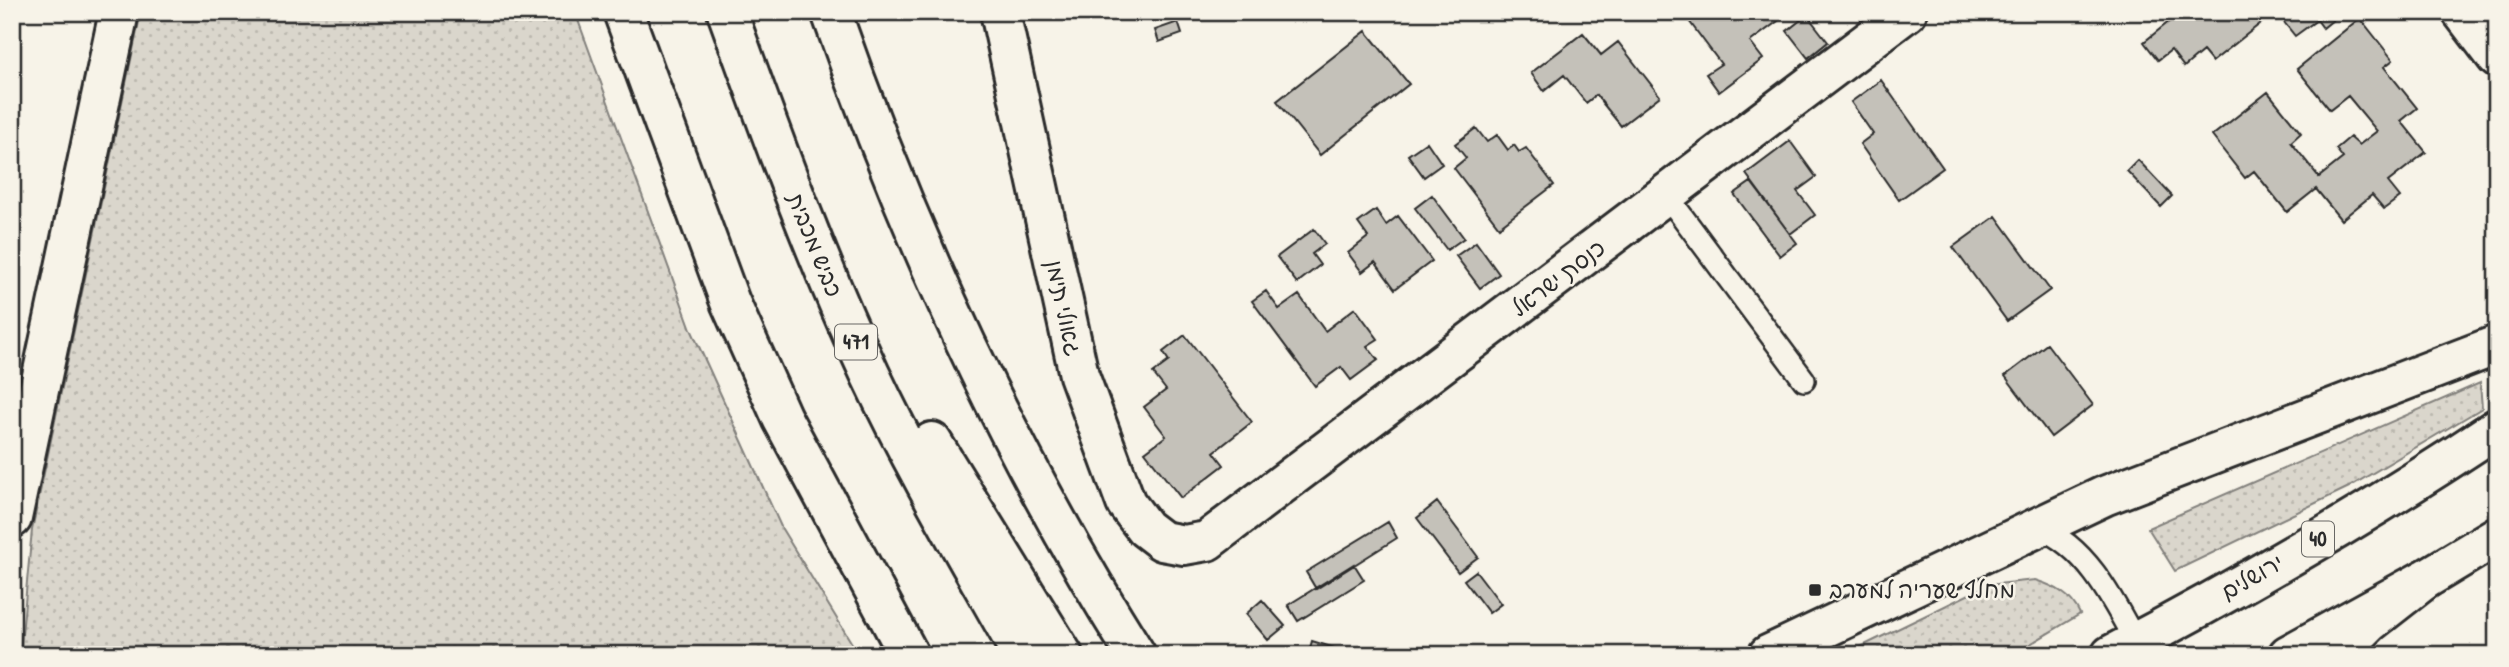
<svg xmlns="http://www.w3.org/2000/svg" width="2509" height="667" font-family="'Patrick Hand','Playpen Sans Hebrew',sans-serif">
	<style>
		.grass { fill: url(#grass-dots); stroke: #82807c; stroke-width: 2 }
		.building { fill: #c4c1b9; stroke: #2b2b2b; stroke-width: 2 }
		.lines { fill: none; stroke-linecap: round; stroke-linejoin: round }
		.service-casing { stroke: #2b2b2b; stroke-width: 26 }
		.minor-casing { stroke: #2b2b2b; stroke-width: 44 }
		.trunk-casing { stroke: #2b2b2b; stroke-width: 44 }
		.motorway-casing { stroke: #2b2b2b; stroke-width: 44 }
		.service { stroke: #f7f3e8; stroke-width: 21 }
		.minor { stroke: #f7f3e8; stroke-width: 38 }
		.trunk { stroke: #f7f3e8; stroke-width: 38 }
		.motorway { stroke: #f7f3e8; stroke-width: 38 }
		.poi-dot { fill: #2b2b2b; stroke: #f7f3e8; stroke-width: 2.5 }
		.labels { text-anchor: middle; stroke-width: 5; stroke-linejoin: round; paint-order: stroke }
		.shield { fill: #f7f3e8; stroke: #686764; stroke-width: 2 }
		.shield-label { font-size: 21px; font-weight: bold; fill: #2b2b2b }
		.street-label { font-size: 23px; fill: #2b2b2b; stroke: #f7f3e8 }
		.poi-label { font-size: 23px; fill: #2b2b2b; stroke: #f7f3e8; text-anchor: start }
	</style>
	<defs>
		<pattern id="grass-dots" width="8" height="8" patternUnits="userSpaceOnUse" patternTransform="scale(1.75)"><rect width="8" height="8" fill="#dad6cc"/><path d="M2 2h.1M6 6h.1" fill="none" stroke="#bbb8af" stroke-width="1.8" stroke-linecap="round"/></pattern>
	</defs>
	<rect width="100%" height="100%" fill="#f7f3e8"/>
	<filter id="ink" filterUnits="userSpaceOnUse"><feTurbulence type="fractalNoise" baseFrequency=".0143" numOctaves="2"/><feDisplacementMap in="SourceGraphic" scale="14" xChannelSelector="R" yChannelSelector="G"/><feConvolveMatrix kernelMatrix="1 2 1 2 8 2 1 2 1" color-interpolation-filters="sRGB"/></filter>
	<g filter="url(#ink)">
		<path class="grass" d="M141,12H575L691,329L782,529L859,655H554C511,648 466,647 423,655H20L32,530Z
			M2480,383L2482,408L2349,487L2175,571L2148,528Z
			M2035,580C2054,586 2071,594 2080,614L2012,655H1844L1988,585Z"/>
		<path class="building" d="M1700,12H1772L1778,21L1750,42L1763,59L1719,92L1706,74L1721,64L1689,21Z
			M2181,12H2275L2212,62L2203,51L2184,67L2171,50L2158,60L2144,42Z
			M2276,12H2329L2334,19L2323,28L2317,20L2295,36Z
			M1807,15L1828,42L1808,58L1787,31Z
			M2360,18L2393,60L2384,67L2417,108L2401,121L2426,152L2388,182L2400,197L2384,209L2372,195L2341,220L2316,189L2287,212L2254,171L2245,178L2212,136L2268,92L2301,133L2291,142L2319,177L2343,158L2336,149L2350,137L2359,145L2377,131L2348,96L2330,110L2297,69Z
			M1178,22L1182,34L1159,42L1155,30Z
			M1366,31L1409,84L1320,155L1277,101Z
			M1583,33L1601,55L1618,42L1660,96L1621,126L1596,95L1586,103L1564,75L1544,91L1531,73Z
			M1881,80L1943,168L1899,200L1860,144L1873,134L1851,102Z
			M1476,128L1487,142L1497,135L1508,150L1514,145L1519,152L1526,148L1554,185L1499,227L1454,168L1466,158L1455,144Z
			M1790,141L1816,177L1797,191L1815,215L1790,234L1746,174Z
			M1427,142L1442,164L1424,177L1408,155Z
			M2138,160L2172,196L2161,207L2127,171Z
			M1751,182L1797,243L1780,256L1734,194Z
			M1432,195L1464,238L1447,250L1415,208Z
			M1376,210L1386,225L1398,216L1432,261L1395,289L1375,262L1362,272L1348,253L1368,237L1358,223Z
			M1996,216L2050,290L2007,321L1953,247Z
			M1314,229L1325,244L1312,254L1320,265L1297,283L1277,257Z
			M1476,242L1499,274L1480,288L1456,256Z
			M1266,291L1279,309L1299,295L1325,331L1355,308L1378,339L1367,346L1378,360L1351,380L1341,367L1315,386L1252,301Z
			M1185,335L1252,422L1214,452L1224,465L1181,498L1145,452L1166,436L1144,407L1166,390L1153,373L1169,361L1163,352Z
			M2047,344L2093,405L2051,437L2005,376Z
			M1437,502L1478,557L1458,572L1417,518Z
			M1388,522L1397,538L1316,589L1306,572Z
			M1354,564L1364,580L1298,621L1288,605Z
			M1476,571L1501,604L1489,613L1464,580Z
			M1262,600L1285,626L1268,640L1246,614Z
			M1312,641L1357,655H1308Z"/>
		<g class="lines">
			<g class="service-casing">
				<path id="service" d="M1667,196L1804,380
					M2039,528C2089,547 2116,606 2140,650"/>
			</g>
			<g class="minor-casing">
				<path id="minor" d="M1000,12L1079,375L1126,503L1145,528L1162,541L1184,545L1207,541L1907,12
					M2462,12L2497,58"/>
			</g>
			<g class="trunk-casing">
				<path id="trunk" d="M2111,655C2243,586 2373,511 2497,428
					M2288,655L2424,580L2497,536"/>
			</g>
			<g class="motorway-casing">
				<path id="motorway" d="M623,12L730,302L782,418L909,655
					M727,12C771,134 815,256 870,374C915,470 970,562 1022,655
					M831,12C909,235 1010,455 1136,655
					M932,442L1063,655
					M12,518L119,12
					M1768,655L2104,496L2497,345
					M2337,655L2369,623L2424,580"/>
			</g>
			<use href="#service" class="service"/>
			<use href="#minor" class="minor"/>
			<use href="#trunk" class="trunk"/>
			<use href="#motorway" class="motorway"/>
		</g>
	</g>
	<rect class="poi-dot" x="1808" y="583" width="14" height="14" rx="3.5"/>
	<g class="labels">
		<g class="shield">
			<rect x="835" y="324.5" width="42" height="35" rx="5"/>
			<rect x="2302" y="521.5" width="32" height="35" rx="5"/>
		</g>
		<g class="shield-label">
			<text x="856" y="349">471</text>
			<text x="2318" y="546">40</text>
		</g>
		<g class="street-label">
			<text transform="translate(815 245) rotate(68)" y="8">כביש מכבית</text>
			<text transform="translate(1558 278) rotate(-37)" y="8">כנסת ישראל</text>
			<text transform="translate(1064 308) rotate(78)" y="8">גאולי תימן</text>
			<text transform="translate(2252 577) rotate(-30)" y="8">ירושלים</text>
		</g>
		<g class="poi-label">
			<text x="1829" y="598">מחלף שעריה למערב</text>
		</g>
	</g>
	<rect width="2509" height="667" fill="none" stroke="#f7f3e8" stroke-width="42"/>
	<rect x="21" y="21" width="2467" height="625" fill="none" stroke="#2b2b2b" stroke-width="2.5" filter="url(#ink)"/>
</svg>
